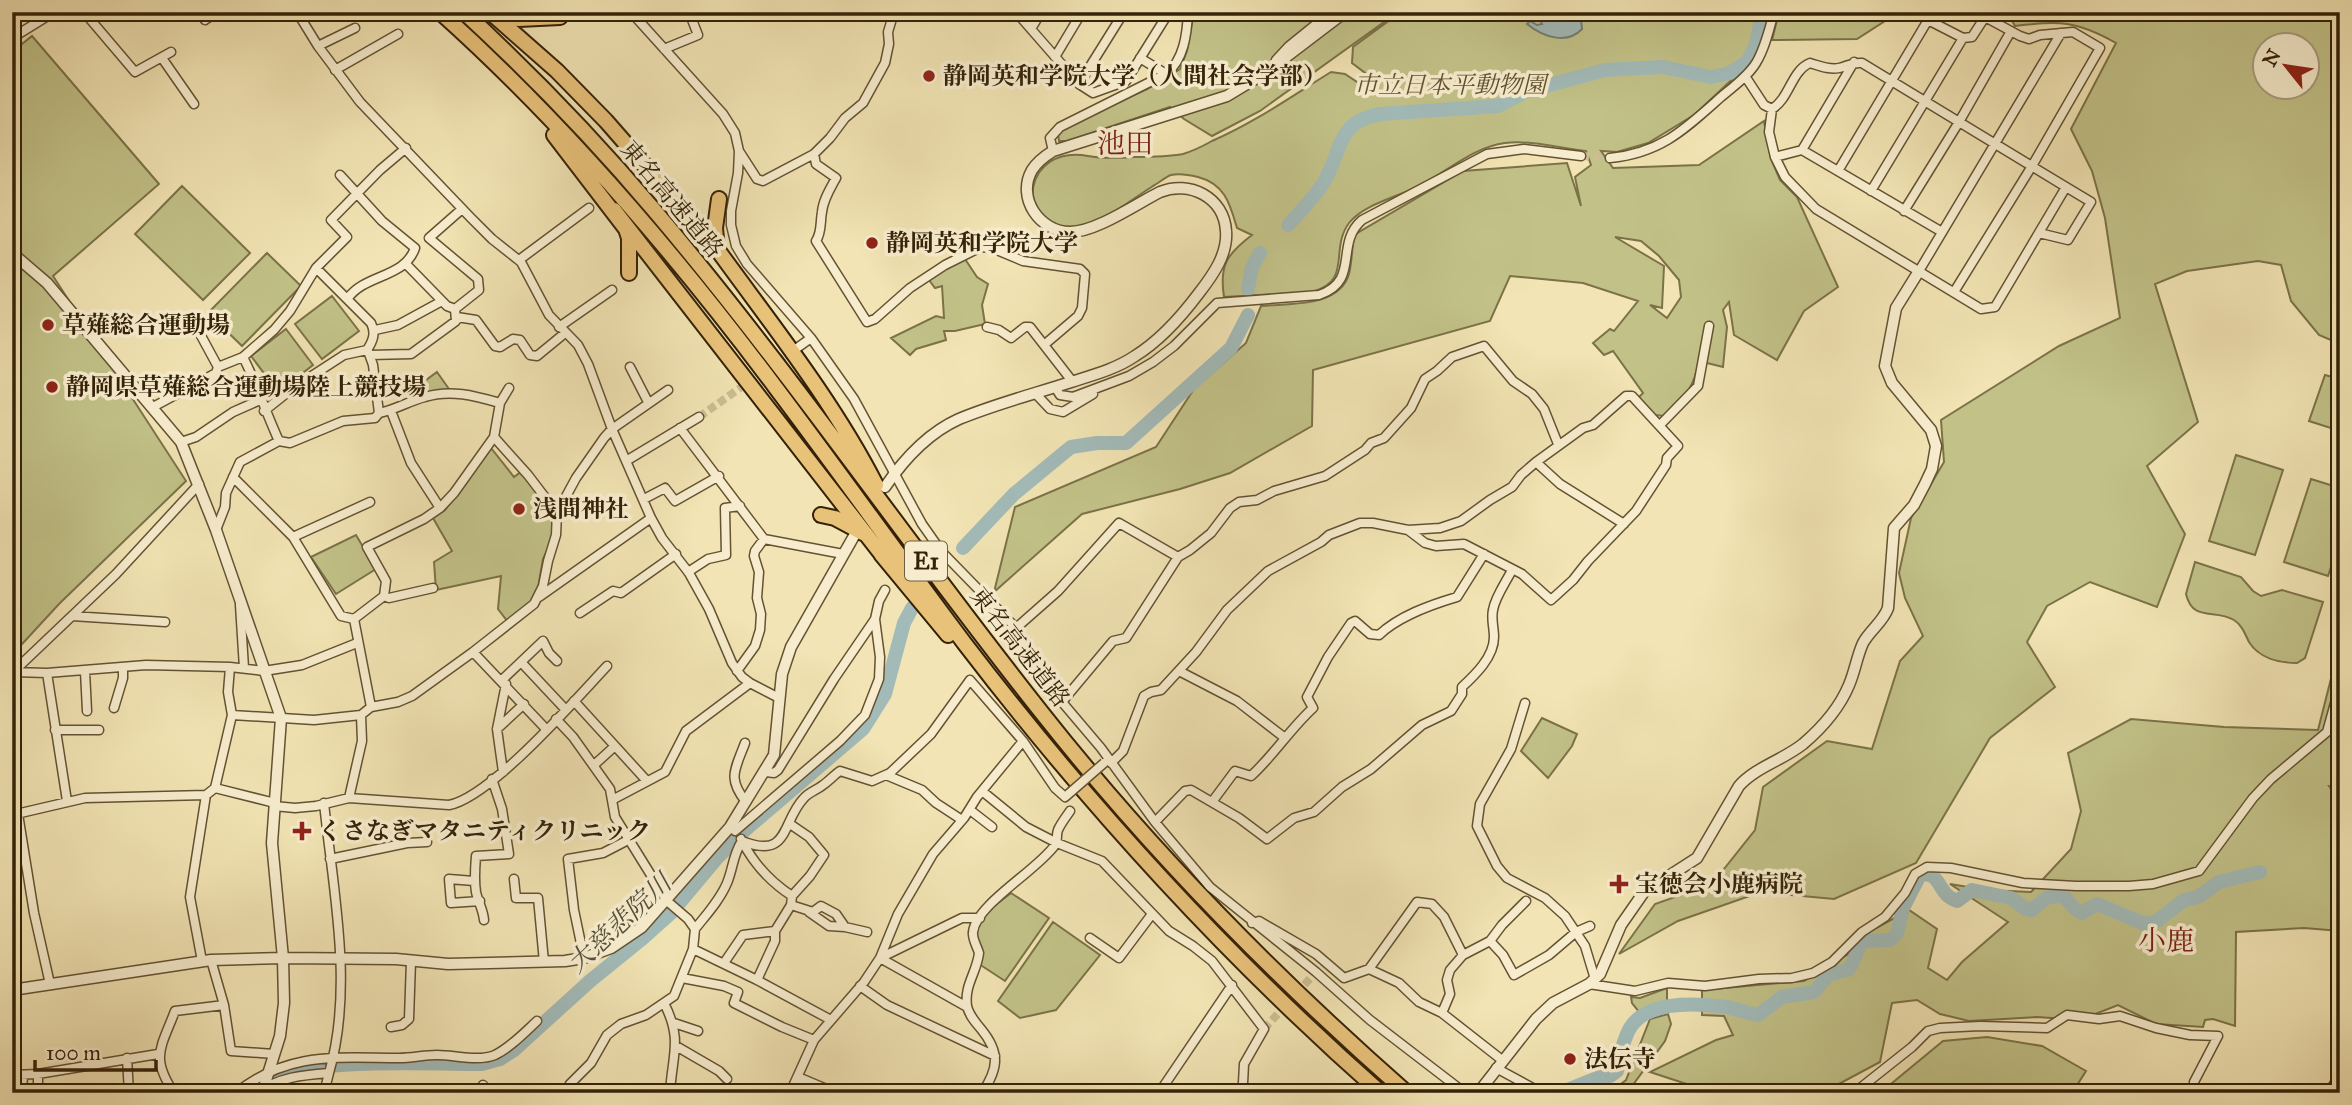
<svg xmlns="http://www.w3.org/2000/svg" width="2352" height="1105" font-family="'IM FELL Great Primer','Noto Serif JP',serif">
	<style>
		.green { fill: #c2c288; stroke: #7b7248; stroke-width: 2; fill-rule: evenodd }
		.water { fill: #a2bbb9; stroke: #767e72; stroke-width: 2 }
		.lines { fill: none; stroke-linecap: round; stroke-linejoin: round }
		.river { stroke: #a2bbb9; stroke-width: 14 }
		.minor-tunnel { stroke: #ccbd92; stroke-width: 8; stroke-dasharray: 8 4; stroke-linecap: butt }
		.minor-casing { stroke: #645233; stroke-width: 11 }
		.tertiary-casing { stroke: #645233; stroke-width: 13 }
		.motorway-casing { stroke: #342208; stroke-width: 18 }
		.minor { stroke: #f7edce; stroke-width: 8 }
		.tertiary { stroke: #f7edce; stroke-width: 10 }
		.motorway { stroke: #e9c27a; stroke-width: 14 }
		.minor-bridge-casing { stroke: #645233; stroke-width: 11; stroke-linecap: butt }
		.minor-bridge { stroke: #f7edce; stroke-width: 8 }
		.poi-dot { fill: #8f2418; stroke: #f7edce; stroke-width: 2.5 }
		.labels { text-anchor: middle; stroke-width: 7; stroke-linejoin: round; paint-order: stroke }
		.shield { fill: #f7edce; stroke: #6e5f43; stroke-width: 2 }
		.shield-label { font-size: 23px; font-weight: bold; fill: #342208 }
		.poi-label { font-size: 24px; font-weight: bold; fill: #342208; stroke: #f7edce; text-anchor: start }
		.park-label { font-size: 24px; font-style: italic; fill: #5f522e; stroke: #f7edce }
		.street-label { font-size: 24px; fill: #342208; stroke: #f7edce }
		.water-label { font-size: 26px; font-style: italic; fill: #55503d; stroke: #f7edce }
		.quarter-label { font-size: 28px; fill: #7a1f14; stroke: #f7edce }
	</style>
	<rect width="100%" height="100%" fill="#f2e4b4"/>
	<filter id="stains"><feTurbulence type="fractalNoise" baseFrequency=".00286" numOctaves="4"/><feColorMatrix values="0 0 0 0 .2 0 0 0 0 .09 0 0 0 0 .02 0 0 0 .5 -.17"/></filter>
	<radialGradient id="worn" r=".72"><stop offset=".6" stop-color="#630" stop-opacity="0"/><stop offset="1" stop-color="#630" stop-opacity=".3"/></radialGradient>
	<path class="green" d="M1194,12H1398L1260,111L1212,136L1184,119L1170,107L1067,141H1059L1058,134L1063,128L1147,89L1180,69L1187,51Z
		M1401,12H1769L1754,59L1694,115L1648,143L1617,152L1601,151L1613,168L1699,165L1764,121L1771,159L1780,180L1797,197L1838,287L1804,311L1777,360L1734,335L1729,302L1723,310L1727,327L1723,367L1699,361C1693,391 1685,395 1664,416L1655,415L1638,398L1643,393L1613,351L1604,355L1593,343L1610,329L1614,331L1638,301L1583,283L1510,276L1490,321L1313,370L1312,426L1230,473L1180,489L1082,514L994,592L1015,507L1156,447L1194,389L1246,343L1261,306C1289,303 1339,308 1349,274C1352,262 1352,247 1354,235L1463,171L1567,163L1581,206L1575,177L1591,165L1586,151C1560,148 1531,140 1505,143C1473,147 1447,172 1419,186C1398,197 1364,204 1349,223C1329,250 1353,281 1312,292L1224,297C1219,265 1227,254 1252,235L1237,228C1230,204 1225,184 1198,177C1190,175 1179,173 1171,175C1165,177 1159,183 1153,186C1129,201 1099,228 1068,227C1014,226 1023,144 1088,156C1103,159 1120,158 1135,157C1151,157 1167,157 1183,154C1193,151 1203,146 1212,141C1254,123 1292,96 1331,72L1345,74L1366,88L1376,85L1373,79L1352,63L1353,47ZM1615,237L1641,241L1659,256L1679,280L1681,297L1667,318L1650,305L1662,308L1664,266Z
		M1779,12H1899L1857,39L1772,40Z
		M2007,12H2340V344L2319,335L2291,301L2281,265L2258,261L2187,271L2155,284L2198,422L2147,466L2185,534L2157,607L2090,582L2047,606L2027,642L2055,687L1990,738L1916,863L1834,899L1761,892L1678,921L1619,954L1655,904L1712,884L1755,830L1763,787L1827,741L1872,749L1900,661L1923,636L1905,598L1899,573L1911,518L1944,462L1941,420L2059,346L2120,318L2105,218L2092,171L2071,129L2116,43C2075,20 2060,21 2015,26ZM2264,46H2306V88H2264Z
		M32,36L159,184L53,276L186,481L59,604L12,655V52Z
		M182,186L250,253L203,300L135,234Z
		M267,253L301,286L242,346L208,313Z
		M965,259L977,277L988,284L982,305L985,324L955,331H944L946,340L916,349L910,355L891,338L936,316L944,318L942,286L935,288L929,280L945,267Z
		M332,296L359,331L322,359L295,324Z
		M286,329L313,365L278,392L251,356Z
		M437,372L449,389L414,397L410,392Z
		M2325,375L2340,379V431L2309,421Z
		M491,448L514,477L522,471L554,516L551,542L543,559L538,588L534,599L508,622L498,609L501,576L436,590L434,562L452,551L433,518L445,510Z
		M2236,455L2283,470L2255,555L2209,541Z
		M2311,479L2340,488V540L2328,576L2284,562Z
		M356,535L376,569L336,594L311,557Z
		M2195,562L2241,577L2253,591L2261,596L2282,590L2323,602L2305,658L2297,663C2279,663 2259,658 2249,642C2245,634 2242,625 2234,620C2215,608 2193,623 2186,594Z
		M2340,643V786H2329L2340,802V931L2304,928L2236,932L2235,1026L2213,1019L2205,1020L2203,1027L2156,1024L2118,1005L2080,1020L2037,1017L1969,1021L1940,1014L1917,1000L1892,1003L1880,1062L1822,1093H1714L1650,1072L1716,1040L1733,1035L1724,1016L1702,1015V990L1804,981L1850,953L1867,933L1909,910L1937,929L1928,968L1947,980L1962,962L2008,922L1950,884L1986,890L2031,892L2071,849L2081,811L2068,753L2131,719L2224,727L2318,730Z
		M1542,718L1577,734L1572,746L1548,778L1521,751Z
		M1011,893L1049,918L1005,981L979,964C978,955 976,945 976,935C976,917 999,903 1011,893Z
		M1053,922L1100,955L1056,1010L1020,1018L998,1001Z
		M1667,988V1006L1640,1013L1632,1003L1631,997L1640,998Z
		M1668,1014L1671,1024L1665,1041L1627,1093H1609L1626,1080L1650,1019Z
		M1987,1037L2042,1046L2086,1071L2072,1093H1880L1943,1041Z"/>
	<path class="water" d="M1539,12H1580L1582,29C1567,45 1543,37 1527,24L1530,21L1537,25L1542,24L1538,16Z"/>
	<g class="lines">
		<path class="river" d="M1288,225C1301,211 1314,198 1324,182C1343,149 1336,122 1380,114L1498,106L1527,91L1605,70L1663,67L1711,77L1730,73L1747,62L1755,47L1763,12
			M1248,289L1252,267L1260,253
			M963,548L1014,494L1071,447L1097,443H1126L1231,348L1248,315
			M257,1083C300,1057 429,1064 482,1064L500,1059L514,1050L590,981L643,938L671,913L717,858L745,830L863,729L885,694L904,623L912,608
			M1560,1093L1602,1076H1610L1617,1071C1619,1059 1622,1046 1627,1034C1641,999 1695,1003 1726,1007C1737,1009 1747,1013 1758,1015L1782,997L1814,992L1829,974L1848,970C1855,961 1856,950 1863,941L1890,940L1897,934L1903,908L1920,875C1938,872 1937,885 1947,895C1948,897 1955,900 1957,901L1972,890L2011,898L2026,909L2032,910L2046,898L2063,895L2075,909L2082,913L2097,904L2145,924L2157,921L2184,900L2198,897L2219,882L2260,872"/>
		<path class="minor-tunnel" d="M1581,156L1610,158
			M699,417L794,350
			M1264,1029L1316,972"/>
		<g class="minor-casing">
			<path id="minor" d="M84,12L135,72L171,52
				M200,12L205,20L217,12
				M297,12L318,46L360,102L471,218L492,239L521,262L549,315L578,345L588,364L612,429L651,518L662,538L689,573L709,609L732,663L742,677L750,683L779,698
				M631,12L723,114L735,133L739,151L738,173L731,211V225L736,246L747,264L811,338L854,399L922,524L941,551L1016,628L1062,702L1101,748L1155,822L1210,887L1316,972L1370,1020L1465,1093
				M1016,12L1079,84L1093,93L1126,81L1169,12
				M1031,29L1041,12
				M12,38L54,12
				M318,46L355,28
				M664,49L698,35L689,12
				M1055,57L1082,12
				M162,58L194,104
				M1140,58L1166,74C1184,60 1187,34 1188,12
				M1276,60L1289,46L1331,12
				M335,70L398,34
				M1745,76L1764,105L1772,109L1769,132L1775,157L1785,177L1816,209L1981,309L1995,307L2066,187L1862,63C1852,62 1848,66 1839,68C1829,70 1820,66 1810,63C1791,71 1790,98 1772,109
				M1079,84L1124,12
				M1802,150L1854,62
				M739,151L757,179L763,181L814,154L830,138L845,118L863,103L885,63L889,44L888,32L894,12
				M1053,151L1050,138L1060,127L1166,74
				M814,154L816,164L836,178C830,189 823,200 822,212C820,222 822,232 816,241L867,322L875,319L910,288L945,265L981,247L992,248L1023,261L1080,269L1085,274L1082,308L1078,316L1044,345
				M1775,157L1802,150L1942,232
				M1610,158C1661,153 1685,129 1721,97C1733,87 1748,76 1756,63C1765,48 1769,30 1774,12
				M1838,171L1928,20L1963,38L1972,37L1985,17L2020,36L2029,39L2040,35L2073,32L2100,48L2032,166L1954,292
				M340,175L382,221L415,248C405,278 365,274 348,298
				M1871,191L1963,38
				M1904,211L1959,122L2011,31
				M2039,233L2068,240L2091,202L2066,187
				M519,260L589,208
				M1919,271L2061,33
				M455,309L479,290L478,279L429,238L462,209
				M457,317L476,320L495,346L500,347L513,339L520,340L530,355L537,356L565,333
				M559,327L612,290
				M987,327L999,330L1011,338L1025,327H1030L1072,381
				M375,330L398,325L442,301
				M199,332L218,367
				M797,348L811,338
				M368,351L373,365L379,413
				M370,355L411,354L456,321L455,309L447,306L406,264
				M243,357L274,330L290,311L316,268
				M630,367L648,402
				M1055,387L1060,395L1073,397L1129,376L1153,362L1174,346L1217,303L1319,295C1361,281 1334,244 1362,220L1487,154L1524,149L1581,156
				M1035,393L1050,409L1063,412L1093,394
				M153,407L216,373L218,367L243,357C257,384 266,413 279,441
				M264,411L293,388L344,355L367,350C373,341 376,333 371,323L316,268L347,237L331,220L380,170L406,148
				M391,411L411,463L440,508
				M1660,425L1698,386L1709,326
				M680,428L764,539L843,554
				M494,437L528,475L557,513
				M181,442L196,437L233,412L260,400
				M626,461L699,417
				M1536,462L1560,484L1624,524
				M233,477L293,537L341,616L354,619L384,596L386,581L367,547L424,519L440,508L454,493L494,437L500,403L509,388
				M644,499L665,488L675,501L719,476
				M216,530L225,507L226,493L240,462L279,441L290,443L343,421L375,418L379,413C395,410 409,401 425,397C451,389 475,396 500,403
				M293,537L370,502
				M1178,557L1190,550L1211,533L1230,508L1239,502L1257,500L1274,491L1325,476L1365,450L1371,443L1384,438L1411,408L1425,379L1437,371L1452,357L1484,346L1513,381L1532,394L1544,409L1558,444
				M688,572L708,559L726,555L725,508L740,506
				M384,596L389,598L433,588
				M539,597L651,518
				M240,605L244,668
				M580,613L613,591L621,593L676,554
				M72,616L165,622
				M354,619L371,707
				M1016,628L1058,591L1119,523L1178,557L1126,638L1113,641L1062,702
				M473,652L546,729
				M521,662L565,709
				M85,671L87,711
				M737,671L755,646L760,630L761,614L757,598L759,572L754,556L755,551L764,539
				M1179,671L1237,701L1285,738
				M14,672L47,673L146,665L230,667L264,671L302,665L357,643
				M12,673L116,574L199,484
				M47,673L67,801
				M502,680L543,641L549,653L557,661
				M574,701L646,780
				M1525,703L1511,749L1480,804L1477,826L1497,866L1507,878L1545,898L1565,916L1585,946L1595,979
				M114,708L123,678V667
				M232,715L314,720L361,715L371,707L398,702L412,696L473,652L534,604L543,586L548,561L556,535L557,513L576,478L604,438L612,429L668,390
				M556,719L573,737L610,789L615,817L667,901L688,919L695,929L693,949L674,996L646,1015L621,1024L607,1035L591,1063L570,1084L565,1093
				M497,729L524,704
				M55,730H99
				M745,743C735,770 727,778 746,802
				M1111,763L1123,751L1144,696L1151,692L1161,690L1196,652L1227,610L1268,571L1321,542L1329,535L1360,523H1373L1408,530L1440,528L1461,521L1490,500L1512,487L1521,475L1536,462L1583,428L1593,425L1626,396H1632L1678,446L1667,458L1666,465L1636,511L1588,561L1573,580L1551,600L1522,574L1464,544L1436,546L1425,543L1408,530
				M594,765L615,746
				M503,772L497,729L506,684
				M766,772L774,773L778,770L834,679L875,619L879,601L885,590
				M886,775L922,790L936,803L962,820
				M215,788L275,803
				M12,789L18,814L34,913L50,984
				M982,791L1026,827L1057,843L1102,861L1169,931L1193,946L1212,961L1264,1029L1244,1064L1243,1083L1240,1093
				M349,798L362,741L361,715
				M612,800L665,772L686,731L750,683
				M1212,802L1235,771L1251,776C1274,755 1290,729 1313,708L1307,697L1328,657L1351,623L1355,621L1370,634L1379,635C1399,616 1430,605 1457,597L1484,554
				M324,803C333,890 354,987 329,1073
				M274,806L295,808L316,806L349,798L449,805C491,797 575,700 607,666
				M970,810L992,827
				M12,815L85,798L206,795L215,788L232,715L228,692L230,667
				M1155,822L1185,791L1191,790L1239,818L1267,839L1294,818L1314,812L1342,787L1371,769L1422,725L1451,711L1462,694V687C1475,675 1494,657 1494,637C1494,628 1491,619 1493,610C1495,597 1506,582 1512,570
				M730,827L735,831L840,741L865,715L879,679L880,657L875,619
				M741,839C753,863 769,881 792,896
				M742,841C790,860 781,822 804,798C809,792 817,790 823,785C829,781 834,775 840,771L872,781L890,773L931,734L970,680L1023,741L1055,788
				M330,859L407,843L427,842
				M514,879L516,898H538L544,962
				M474,881L449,879L451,903L480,901
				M791,905L813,912L821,906L836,914L845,927L829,926L809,912
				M484,920C483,909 478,902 476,892C474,880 475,868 476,856L509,854L502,809L492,779
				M1252,923L1259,921L1316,954L1344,978L1369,969L1399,983L1419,1002L1442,1013L1502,1060
				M845,927L867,932
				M695,929C706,915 720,900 727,883C733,869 733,854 742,841
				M1090,938L1119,958L1152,914
				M1490,941L1503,955L1514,975L1549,955L1576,932L1590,926
				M693,949L757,980L831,1020
				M584,958L574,910L568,859L603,853L628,840
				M880,958L962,918H980
				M880,958L967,1007
				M202,961L190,897L206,795
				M724,963L743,935L775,931L791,905L792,896L810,876L824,855L809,837L790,824
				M1369,969L1417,902L1432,904L1444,917L1463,955
				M682,978L724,986L738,992L734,1003L782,1027L814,1040
				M757,980L775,941V931
				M1589,984L1635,991L1668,983L1705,986L1759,979L1792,978L1813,973L1832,962L1862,932L1885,917L1905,893L1915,874L1927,867L1951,868L2023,883L2076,886H2129L2153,884L2199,871L2253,798L2271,779L2327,732L2340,685
				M860,986L887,1005L995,1056
				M664,1003C683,1040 672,1055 670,1093
				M224,1005L231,1051L274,1054
				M1442,1013L1450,994L1447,980L1450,970L1463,955L1490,941L1502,925L1526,901
				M674,1023L698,1031
				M391,1027L402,1025L409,1019L411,961
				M676,1046L719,1071L727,1079
				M127,1058L129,1093
				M1496,1068L1542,1093
				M38,1074V1093
				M12,1075L38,1074L158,1054
				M798,1077L836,1093
				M22,1093L23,1075
				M174,1093C150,1057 161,1048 175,1011L224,1005L211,960
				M236,1093C288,1051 337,1058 399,1058C412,1058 424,1055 437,1055C455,1055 478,1062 495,1055C511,1047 524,1033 537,1021
				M257,1093C279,1077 303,1075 329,1073L324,1093
				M481,1093L483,1085
				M790,1093L814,1040L864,982L880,958L898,914L933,854L964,818L977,797L1023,741
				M982,1093C999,1068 1000,1052 981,1029C975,1022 969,1015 967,1006C964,985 977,972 979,953C977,946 972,939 973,932C976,904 1038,870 1055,845C1058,841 1056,835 1058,830C1061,823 1066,817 1070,811
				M1159,1093L1232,985
				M1854,1093L1912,1047L1928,1031L1940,1028L1980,1026L2047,1028L2067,1015L2099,1019L2120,1016L2156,1028L2190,1035L2218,1036L2194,1082L2193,1093
				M2329,1093L2334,1084"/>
		</g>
		<g class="tertiary-casing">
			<path id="tertiary" d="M12,253L47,283L181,442L216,530L281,718L272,843L283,958L284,1003L280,1036L262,1093
				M885,487C904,459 928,433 959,419C995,404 1034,394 1071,382C1093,375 1116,369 1135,356C1161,340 1181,317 1199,293C1213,275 1228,254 1226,231C1224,197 1189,180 1160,192C1136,204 1096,232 1070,232C1040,232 1016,198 1032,170C1037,162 1045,156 1053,151L1227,96L1265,73L1345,12
				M12,990L211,960L283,958L396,959L448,964L565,961L584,958L611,948L642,927L730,827L774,755L782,674L791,647L854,536
				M1478,1093L1536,1019L1553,1003L1589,984L1600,974L1621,925L1644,892L1697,858L1739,786C1756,767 1783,760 1803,744C1823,727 1839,709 1849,685C1855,671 1857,656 1863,643C1870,630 1883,622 1888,608L1894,528L1914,505L1925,484L1932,469L1936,446L1931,430L1892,383L1885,366L1896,308L1919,271"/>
		</g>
		<g class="motorway-casing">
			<path id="motorway" d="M440,12C566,125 675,253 776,388C840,473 901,559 965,644C1089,806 1228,958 1381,1093
				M464,12C531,74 595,140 654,210C791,372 910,547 1042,713C1151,851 1275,977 1407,1093
				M490,12L557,71L606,121L717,248
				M498,12L519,19L560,17
				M554,135L626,229L629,238V273
				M719,199L715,228L717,249C772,325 833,401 876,485
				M614,210L886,560
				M821,515L835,518L863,533
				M881,554L948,635"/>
		</g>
		<use href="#minor" class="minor"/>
		<use href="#tertiary" class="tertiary"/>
		<use href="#motorway" class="motorway"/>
		<g class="minor-bridge-casing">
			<path id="minor-bridge" d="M1055,788L1065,797L1104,763"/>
		</g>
		<use href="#minor-bridge" class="minor-bridge"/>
	</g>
	<g class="poi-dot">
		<circle cx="929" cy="76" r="7"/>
		<circle cx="872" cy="243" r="7"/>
		<circle cx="48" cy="325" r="7"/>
		<circle cx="52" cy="387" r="7"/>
		<circle cx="519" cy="509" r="7"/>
		<path d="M298.5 820.5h7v7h7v7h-7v7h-7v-7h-7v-7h7z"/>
		<path d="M1615.5 873.5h7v7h7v7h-7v7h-7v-7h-7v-7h7z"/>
		<circle cx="1570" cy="1059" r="7"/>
	</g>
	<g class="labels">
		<rect class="shield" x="905" y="541.5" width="42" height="39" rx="5"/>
		<g class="shield-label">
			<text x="926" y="569">E1</text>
		</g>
		<g class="poi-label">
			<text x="943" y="84">静岡英和学院大学（人間社会学部）</text>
			<text x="886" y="251">静岡英和学院大学</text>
			<text x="62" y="333">草薙総合運動場</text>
			<text x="66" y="395">静岡県草薙総合運動場陸上競技場</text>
			<text x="533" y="517">浅間神社</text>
			<text x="318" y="839">くさなぎマタニティクリニック</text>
			<text x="1635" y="892">宝徳会小鹿病院</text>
			<text x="1584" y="1067">法伝寺</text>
		</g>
		<g class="park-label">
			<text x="1450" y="93">市立日本平動物園</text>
		</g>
		<g class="street-label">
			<text transform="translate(672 199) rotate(50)" y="8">東名高速道路</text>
			<text transform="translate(1020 647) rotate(52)" y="8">東名高速道路</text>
		</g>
		<g class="water-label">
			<text transform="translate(619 923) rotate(-43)" y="9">大慈悲院川</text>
		</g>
		<g class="quarter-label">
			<text x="1125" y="153">池田</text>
			<text x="2166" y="950">小鹿</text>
		</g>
	</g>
	<rect width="2352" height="1105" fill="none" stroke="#f2e4b4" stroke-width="42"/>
	<rect x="14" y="14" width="2324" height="1077" fill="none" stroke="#342208" stroke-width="3.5"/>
	<rect x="21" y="21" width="2310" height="1063" fill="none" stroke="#342208" stroke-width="2"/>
	<g transform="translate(2286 66) rotate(300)"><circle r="33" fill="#f7edce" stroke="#a99c7f" stroke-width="2"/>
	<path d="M0-5L12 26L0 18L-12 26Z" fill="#8f2418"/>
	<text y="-10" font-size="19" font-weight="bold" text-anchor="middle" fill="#342208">N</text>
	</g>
	<path d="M35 1060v10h121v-10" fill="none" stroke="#342208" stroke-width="3.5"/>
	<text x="46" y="1060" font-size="21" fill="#342208" stroke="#f7edce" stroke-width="5" paint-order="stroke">100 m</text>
	<rect width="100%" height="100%" filter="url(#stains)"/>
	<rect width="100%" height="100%" fill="url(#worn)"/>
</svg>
